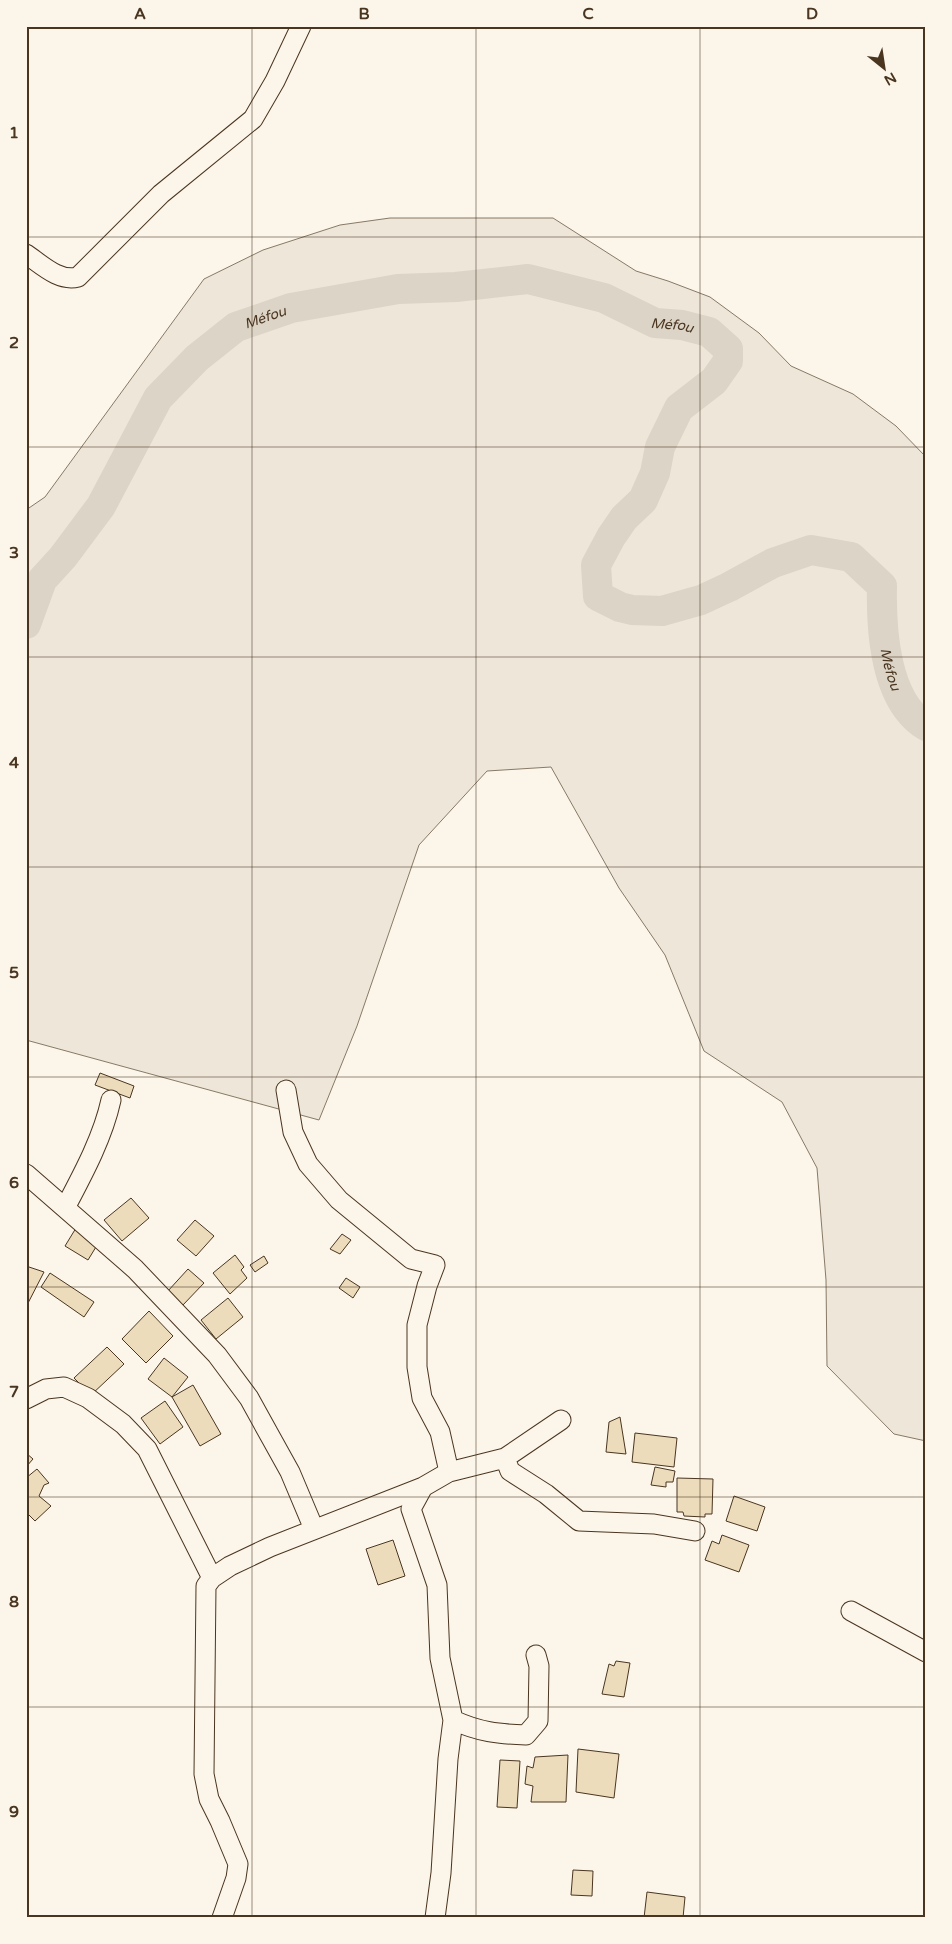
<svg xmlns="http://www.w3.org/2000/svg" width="952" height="1944" font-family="'Varela Round',sans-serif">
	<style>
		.green { fill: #ede6d9; stroke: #887966 }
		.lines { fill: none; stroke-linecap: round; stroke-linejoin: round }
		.river { stroke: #dcd4c6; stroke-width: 30 }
		.building { fill: #ecdcbc; stroke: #4a3520 }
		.minor-casing { stroke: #4a3520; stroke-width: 21 }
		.minor { stroke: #fbf6e9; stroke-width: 19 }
		.grid { fill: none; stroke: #4a3520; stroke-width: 1; stroke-opacity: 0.55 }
		.labels { text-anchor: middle; stroke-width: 4; stroke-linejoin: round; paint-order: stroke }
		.water-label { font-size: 14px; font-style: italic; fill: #4a3520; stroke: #fbf6e9 }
		.neatline { fill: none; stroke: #4a3520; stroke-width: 2 }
		.grid-label { font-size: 16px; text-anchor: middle; font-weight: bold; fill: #4a3520 }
	</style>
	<rect width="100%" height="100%" fill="#fbf6e9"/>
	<path class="green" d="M390,218H553L636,271L668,281L710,297L759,333L791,366L853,394L896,426L926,457V1441L894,1434L827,1366L826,1280L817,1168L782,1102L704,1051L665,955L619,888L551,767L487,771L419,845L357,1026L319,1120L26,1040V510L45,497L204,279L263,250L340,225Z"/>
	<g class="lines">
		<path class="river" id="s1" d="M26,624L42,580L63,557L101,506L158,398L197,358L236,327L291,308L398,289L456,287L528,279L604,298L655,323L682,325L709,332L728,349V361L714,381L679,408L660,447L655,473L643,500L624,518L611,537L596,565L598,596L620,607L632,610L662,611L701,600L729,587L773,563L811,550L851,557L882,586C881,629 885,701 926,726"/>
	</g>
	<path class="building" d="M100,1073L134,1086L130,1098L95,1085Z
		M131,1198L149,1218L122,1241L104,1220Z
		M195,1220L214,1236L196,1256L177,1240Z
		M76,1228L99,1242L88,1260L65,1246Z
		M342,1234L351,1240L340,1254L330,1249Z
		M235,1255L244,1267L241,1270L247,1278L230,1294L213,1273Z
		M264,1256L268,1263L255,1272L250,1265Z
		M26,1266L44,1272L26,1307Z
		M188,1269L204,1283L182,1306L167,1292Z
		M50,1273L94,1302L84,1317L41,1287Z
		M346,1278L360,1287L353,1298L339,1288Z
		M228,1298L243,1317L216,1339L201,1320Z
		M149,1311L173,1336L146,1363L122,1339Z
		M107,1347L124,1364L91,1395L74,1378Z
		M164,1358L188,1377L172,1397L148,1379Z
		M193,1385L221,1434L200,1446L172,1397Z
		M165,1401L183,1427L160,1444L141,1418Z
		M620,1417L626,1454L606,1452L609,1422Z
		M635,1433L677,1438L674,1467L632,1462Z
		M26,1453L33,1459L26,1467Z
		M655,1467L675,1471L673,1482H666V1487L651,1485Z
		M37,1469L49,1483L44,1485L39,1496L51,1506L35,1521L26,1512V1478Z
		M677,1478L713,1479L712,1514H705V1517L684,1516L683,1512H677Z
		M734,1496L765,1507L757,1531L726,1521Z
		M722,1535L749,1545L739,1572L705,1560L712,1541L719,1544Z
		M393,1540L405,1576L378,1585L366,1549Z
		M616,1661L630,1663L624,1697L602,1694L609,1664L614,1666Z
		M578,1749L619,1754L614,1798L576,1792Z
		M568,1755L566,1802H531L533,1786L525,1784L527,1766L533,1768L535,1757Z
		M500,1760L520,1761L517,1808L497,1807Z
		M573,1870L593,1871L592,1896L571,1895Z
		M647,1892L685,1897L683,1918H644Z"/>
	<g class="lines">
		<g class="minor-casing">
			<path id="minor" d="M26,254C42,265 59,282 78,277L161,194L253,119L275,81L301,26
				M286,1090L293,1132L308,1164L339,1200L411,1259L435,1265L427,1286L417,1325V1367L422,1398L440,1432L449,1472
				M26,1174L135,1269L217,1355L249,1398L270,1436L290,1472L314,1529
				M65,1208C83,1174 103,1137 111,1100
				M26,1399L46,1389L64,1387L88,1398L123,1424L147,1449L212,1578
				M505,1458L510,1471L546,1494L579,1521L654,1524L695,1531
				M423,1487L411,1509L437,1585L440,1658L453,1720L448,1759L441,1873L435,1918
				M851,1611L926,1652
				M453,1720C479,1732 498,1734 526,1735L538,1721L539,1666L536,1655
				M222,1918L236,1878L238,1864L220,1821L209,1799L204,1774L206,1586L212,1578L230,1566L270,1547L423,1487L449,1472L505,1458L561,1420"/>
		</g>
		<use href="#minor" class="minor"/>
	</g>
	<path class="grid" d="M252,26V1918M476,26V1918M700,26V1918M26,237H926M26,447H926M26,657H926M26,867H926M26,1077H926M26,1287H926M26,1497H926M26,1707H926"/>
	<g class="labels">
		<g class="water-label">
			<text dy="5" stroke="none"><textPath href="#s1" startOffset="400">Méfou</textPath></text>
			<text dy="5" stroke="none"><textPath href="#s1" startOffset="819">Méfou</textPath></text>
			<text dy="5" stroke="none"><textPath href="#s1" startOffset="1570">Méfou</textPath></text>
		</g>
	</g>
	<rect width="952" height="1944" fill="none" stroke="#fbf6e9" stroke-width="55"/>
	<g transform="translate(884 68) rotate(150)" stroke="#fbf6e9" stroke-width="4" paint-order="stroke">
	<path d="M0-4L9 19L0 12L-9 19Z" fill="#4a3520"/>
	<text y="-8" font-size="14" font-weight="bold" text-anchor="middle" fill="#4a3520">N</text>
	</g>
	<rect x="28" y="28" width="896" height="1888" class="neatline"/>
	<g class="grid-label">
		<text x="140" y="19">A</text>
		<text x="364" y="19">B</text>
		<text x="588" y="19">C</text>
		<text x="812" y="19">D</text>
		<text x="14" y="138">1</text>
		<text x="14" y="348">2</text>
		<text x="14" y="558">3</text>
		<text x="14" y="768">4</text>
		<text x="14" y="978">5</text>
		<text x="14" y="1188">6</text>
		<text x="14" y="1397">7</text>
		<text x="14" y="1607">8</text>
		<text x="14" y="1817">9</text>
	</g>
</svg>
